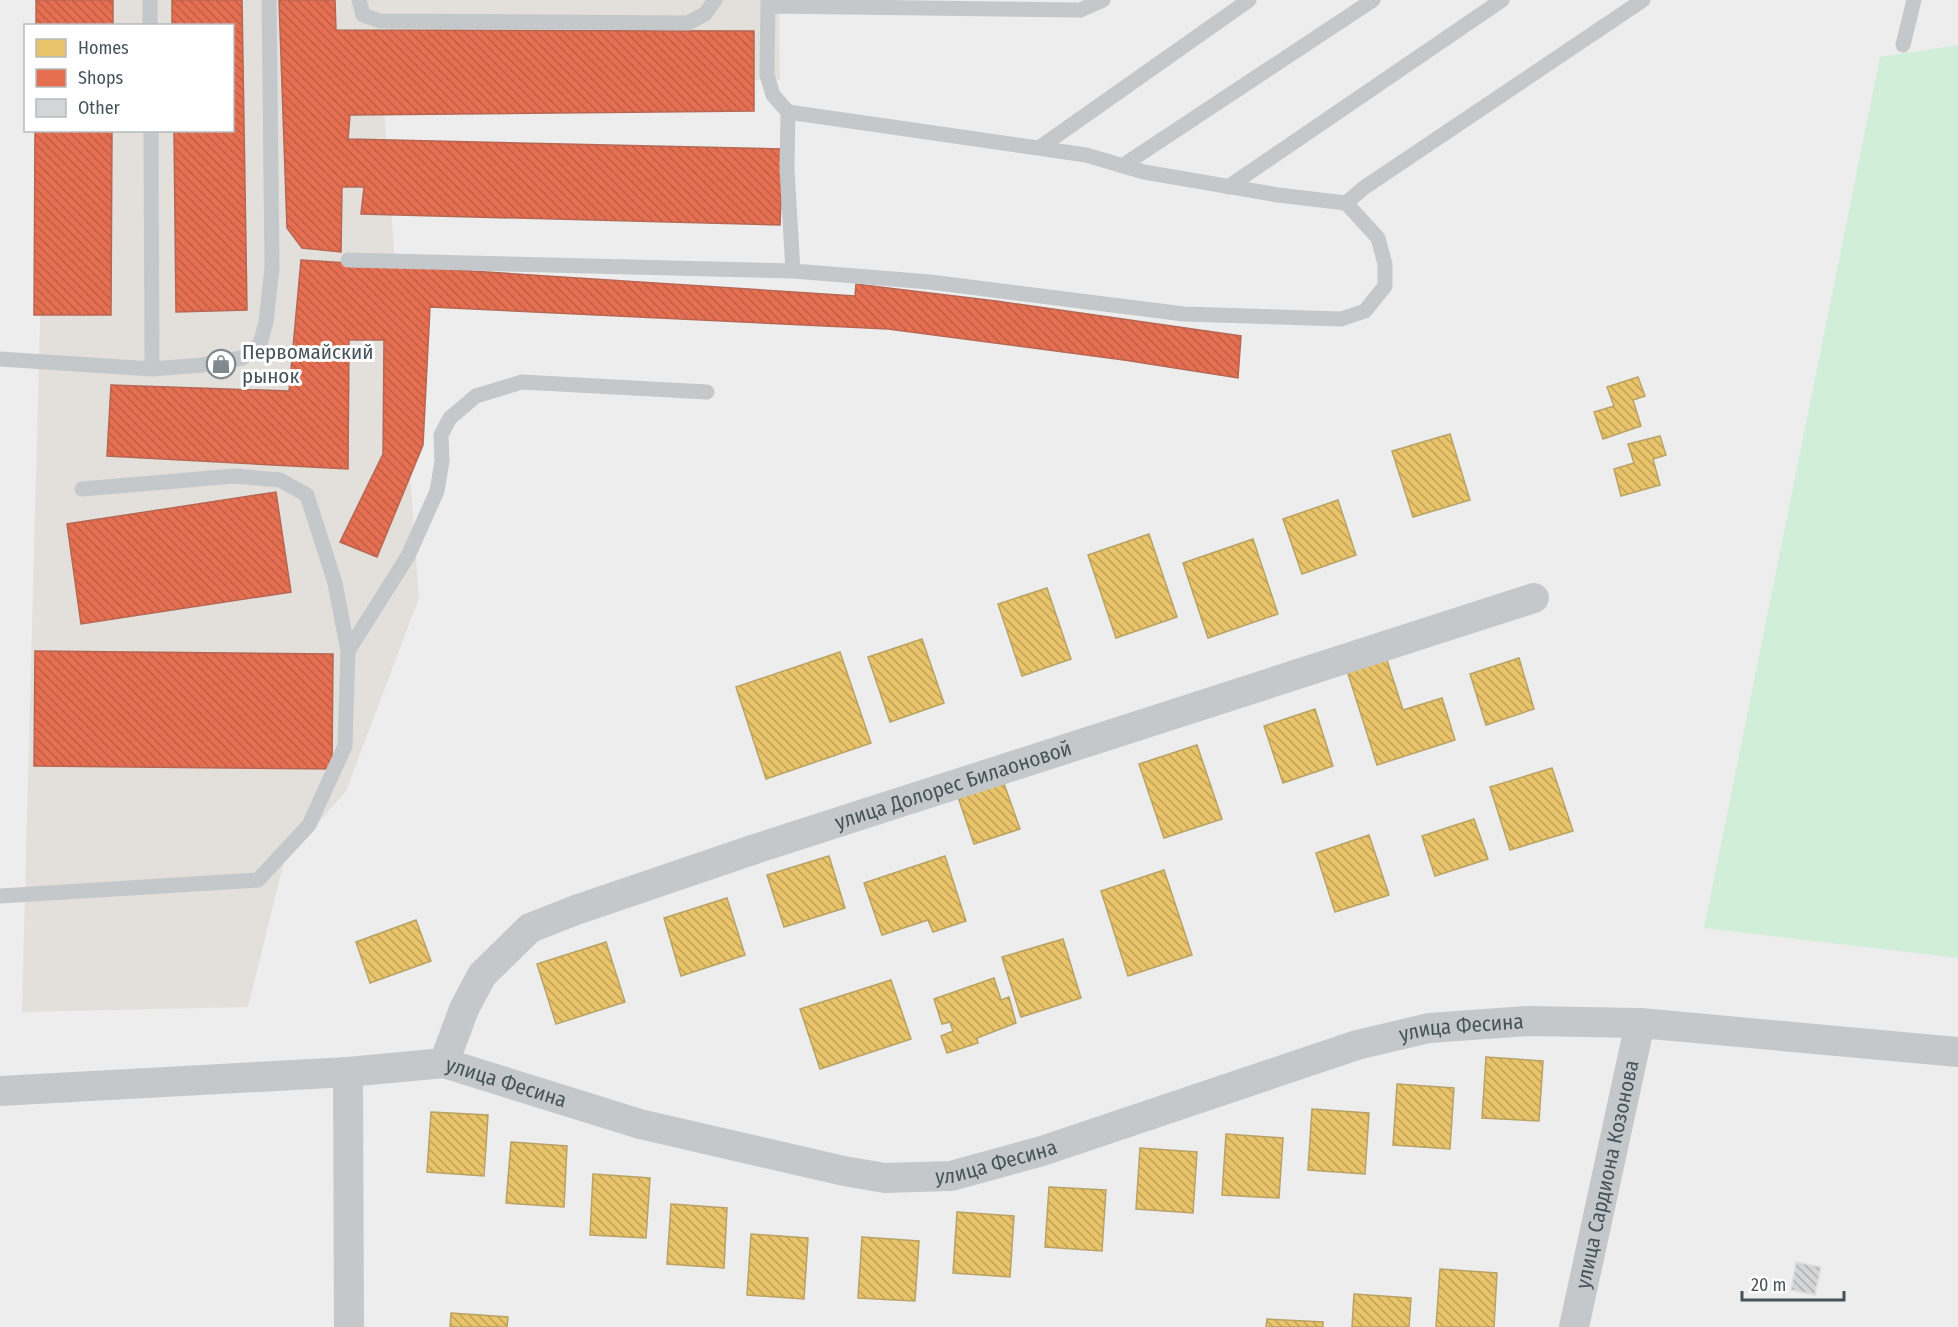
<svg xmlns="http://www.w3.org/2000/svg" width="1958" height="1327" font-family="'Fira Sans Condensed',sans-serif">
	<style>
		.commercial { fill: #e3dfdb }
		.grass { fill: #d1eed8 }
		.homes { fill: url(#homes-back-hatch); stroke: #b8a265; stroke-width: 1.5 }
		.shops { fill: url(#shops-back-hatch); stroke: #b66754; stroke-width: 1.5 }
		.building { fill: url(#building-back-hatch); stroke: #dfdfe0; stroke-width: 1.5 }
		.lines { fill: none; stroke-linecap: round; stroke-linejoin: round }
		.service { stroke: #c5c8ca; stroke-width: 15 }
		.minor { stroke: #c5c8ca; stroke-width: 30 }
		.labels { text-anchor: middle; stroke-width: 6; stroke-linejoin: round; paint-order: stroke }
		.poi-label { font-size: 21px; fill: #45535a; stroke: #fff; text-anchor: start }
		.street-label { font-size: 21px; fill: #45535a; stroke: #fff }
	</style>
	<defs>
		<pattern id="homes-back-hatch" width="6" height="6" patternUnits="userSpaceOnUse" patternTransform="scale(1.5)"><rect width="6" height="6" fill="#e9c46a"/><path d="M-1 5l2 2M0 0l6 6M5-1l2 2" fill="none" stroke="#bfa25a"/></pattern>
		<pattern id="shops-back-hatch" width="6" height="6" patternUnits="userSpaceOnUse" patternTransform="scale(1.5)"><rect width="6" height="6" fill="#e76f51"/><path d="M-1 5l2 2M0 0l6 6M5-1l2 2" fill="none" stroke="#bd5e46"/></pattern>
		<pattern id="building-back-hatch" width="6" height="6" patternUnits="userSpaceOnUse" patternTransform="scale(1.5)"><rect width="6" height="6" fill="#d4d5d6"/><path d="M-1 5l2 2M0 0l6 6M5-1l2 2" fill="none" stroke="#aeafb1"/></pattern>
	</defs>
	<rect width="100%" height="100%" fill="#eeeded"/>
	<path class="commercial" d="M48,0H779L780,80L382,82L419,598L346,791L284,862L248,1007L22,1012L45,131L232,130V26L47,25Z"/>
	<path class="grass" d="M1958,45V958L1704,928L1880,57Z"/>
	<path class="homes" d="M1638,377L1645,396L1633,400L1641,426L1603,439L1594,412L1614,406L1607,387Z
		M1450,434L1470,500L1413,517L1392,451Z
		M1660,436L1666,455L1653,459L1660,485L1621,496L1614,469L1634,463L1628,444Z
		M1338,500L1356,555L1302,574L1283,519Z
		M1149,534L1177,617L1116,638L1088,555Z
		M1253,539L1278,614L1208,638L1183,563Z
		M1047,588L1071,659L1022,676L998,604Z
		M922,639L944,703L890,722L868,657Z
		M1383,648L1403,710L1442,698L1455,740L1377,765L1344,661Z
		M840,652L871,743L766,779L736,687Z
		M1519,658L1534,709L1486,725L1470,674Z
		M1315,709L1333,766L1283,783L1264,726Z
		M1197,745L1222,819L1164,838L1139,764Z
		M1552,768L1573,831L1510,850L1490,787Z
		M1002,778L1020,829L974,844L957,794Z
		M1474,819L1488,859L1435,876L1422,836Z
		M1369,835L1389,895L1335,912L1316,853Z
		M829,856L845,908L784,927L767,875Z
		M945,856L966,921L933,932L928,920L882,935L864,883Z
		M1164,870L1192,955L1128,976L1101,891Z
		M727,898L745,955L681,976L664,918Z
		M416,920L431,961L370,983L356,942Z
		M1063,939L1081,998L1021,1017L1002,957Z
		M606,942L625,1002L556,1024L537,964Z
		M994,978L1001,1000L1009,997L1016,1023L977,1038L978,1043L947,1053L941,1036L953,1031L950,1022L942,1024L934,999Z
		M891,980L911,1039L820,1069L800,1009Z
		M1486,1057L1543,1061L1539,1121L1482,1118Z
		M1397,1084L1454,1088L1450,1149L1393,1145Z
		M1312,1109L1369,1113L1365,1174L1308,1170Z
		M431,1112L488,1115L484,1176L427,1172Z
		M1226,1134L1283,1138L1279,1198L1222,1195Z
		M511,1142L567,1146L564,1207L506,1203Z
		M1140,1148L1197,1152L1193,1213L1136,1209Z
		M593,1174L650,1178L646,1238L590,1235Z
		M1049,1187L1106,1190L1102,1251L1045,1247Z
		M671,1204L727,1208L724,1268L667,1264Z
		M957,1212L1014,1216L1010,1277L953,1273Z
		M751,1234L808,1238L804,1299L747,1295Z
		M862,1237L919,1241L915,1301L858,1298Z
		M1440,1269L1497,1273L1494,1327H1436Z
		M1354,1294L1411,1298L1409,1327H1352Z
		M451,1313L508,1317L507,1327H450Z
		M1267,1319L1323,1322V1327H1266Z"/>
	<path class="shops" d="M36,0H113V26H36Z
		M172,0H242L247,310L176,312L174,130H232V26H172Z
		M279,0H335L336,30L754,31V111L350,115L348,139L783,149L780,225L361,214L364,187H342L341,252L302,248L287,228Z
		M35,130H112L111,315H34Z
		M301,260L855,296L856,284L996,301L1241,336L1238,378L1124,360L888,329L430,307L423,445L377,557L340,542L383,454L384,340H349L348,469L107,456L111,385L289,391Z
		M276,492L291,592L81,624L67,524Z
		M35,651L333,654L332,769L34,766Z"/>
	<path class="building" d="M1796,1262L1821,1267L1815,1295L1791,1290Z"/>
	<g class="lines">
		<path class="service" d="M150,0V26
			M359,0L363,15L380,21L688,23L705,14L715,0
			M768,0L767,75L773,95L788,112L1086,155L1144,172L1278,195L1346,203L1365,187L1643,0
			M768,6L1080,10L1103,0
			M1903,45L1914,0
			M788,112L787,169L793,271L930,282L1184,314L1341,319L1365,311L1385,286V264L1378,238L1346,203
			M151,130L152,369
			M1039,148L1249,0
			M1122,166L1373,0
			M1228,187L1502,0
			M348,260L793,271
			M0,359L152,369L202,365L242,358L260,344L266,322L272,268L269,0
			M348,651L408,556L437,491L442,461L441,435L450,418L476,396L522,382L707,392
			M0,896L258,880L309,825L345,746L348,651L335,583L307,495L280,480L235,476L82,489"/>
		<g class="minor">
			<path id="s1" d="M444,1063L464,1009L482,975L530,928L576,910L752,850L1534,598"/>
			<path d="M348,1072L349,1327"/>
			<path id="s2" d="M0,1091L348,1072L444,1063L640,1124L844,1171L885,1178L951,1176L1042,1151L1357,1045L1429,1028L1528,1021L1640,1023L1958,1052"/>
			<path id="s3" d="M1574,1327L1640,1023"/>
		</g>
	</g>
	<defs>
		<g id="shop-ring" transform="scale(1.5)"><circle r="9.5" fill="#fff" stroke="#80898d" stroke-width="1.5"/><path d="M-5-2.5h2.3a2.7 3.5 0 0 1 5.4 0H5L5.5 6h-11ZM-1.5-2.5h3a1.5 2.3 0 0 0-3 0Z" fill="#80898d"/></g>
	</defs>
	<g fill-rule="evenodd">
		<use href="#shop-ring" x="221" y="364"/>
	</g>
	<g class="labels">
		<g class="poi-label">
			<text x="242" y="359">Первомайский<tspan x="242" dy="24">рынок</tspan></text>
		</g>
		<g class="street-label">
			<text dy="7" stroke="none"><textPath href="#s1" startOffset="610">улица Долорес Билаоновой</textPath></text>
			<text dy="7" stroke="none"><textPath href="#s2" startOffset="1500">улица Фесина</textPath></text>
			<text dy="7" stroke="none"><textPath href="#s2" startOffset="510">улица Фесина</textPath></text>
			<text dy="7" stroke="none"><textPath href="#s2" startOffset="1014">улица Фесина</textPath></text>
			<text dy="7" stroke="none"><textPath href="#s3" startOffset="156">улица Сардиона Козонова</textPath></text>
		</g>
	</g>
	<rect x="24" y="24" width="210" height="108" fill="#ffffff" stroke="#b5babd" stroke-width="1.5"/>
	<rect x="36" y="39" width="30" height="18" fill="#e9c46a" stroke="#b5babd" stroke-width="1.5"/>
	<text x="78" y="54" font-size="18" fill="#45535a">Homes</text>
	<rect x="36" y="69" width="30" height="18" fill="#e76f51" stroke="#b5babd" stroke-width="1.5"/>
	<text x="78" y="84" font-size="18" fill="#45535a">Shops</text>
	<rect x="36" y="99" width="30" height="18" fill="#d4d5d6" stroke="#b5babd" stroke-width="1.5"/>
	<text x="78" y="114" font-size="18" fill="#45535a">Other</text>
	<path d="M1742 1291v9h102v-9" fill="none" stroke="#45535a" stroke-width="3"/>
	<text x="1751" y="1291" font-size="18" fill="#45535a" stroke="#ffffff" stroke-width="4.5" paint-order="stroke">20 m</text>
</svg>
